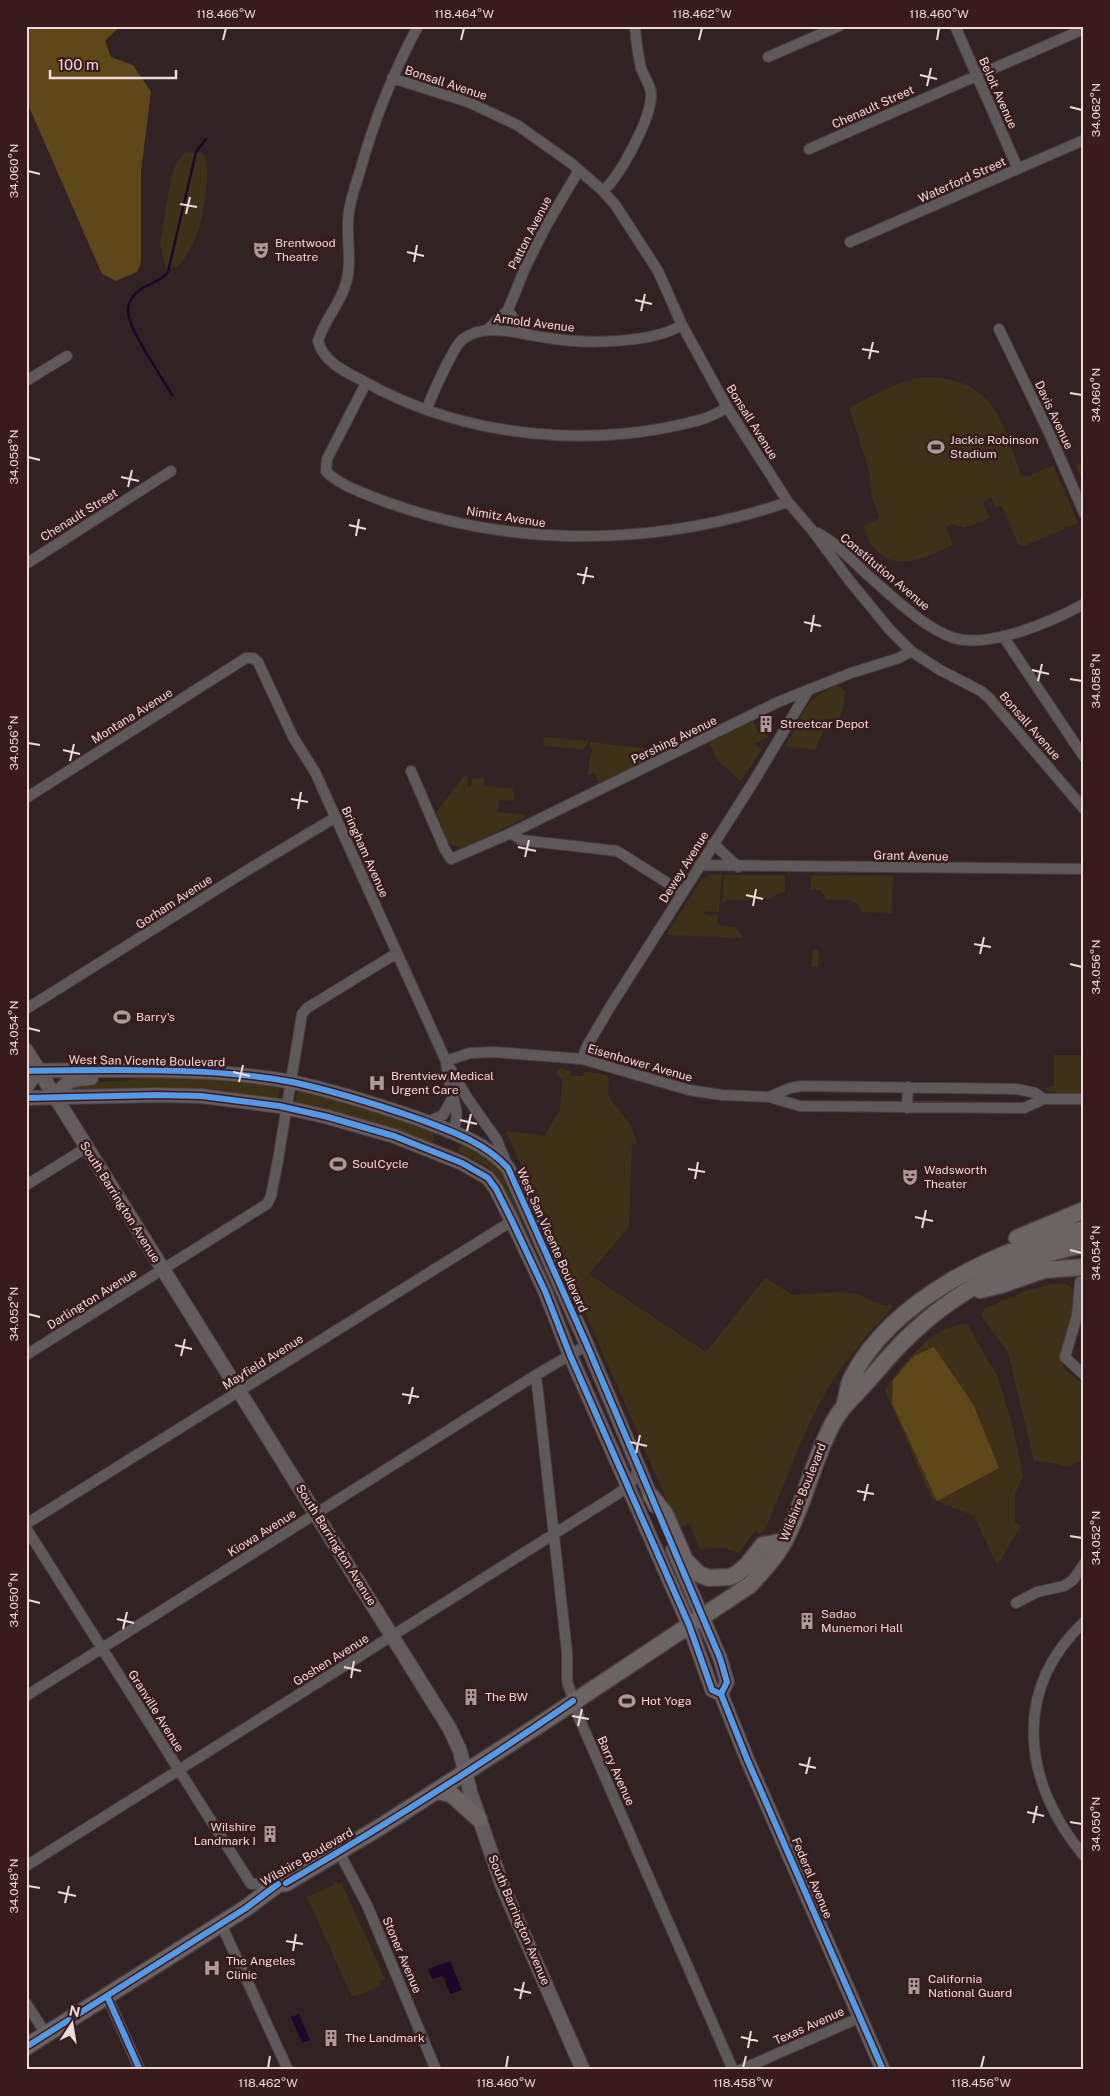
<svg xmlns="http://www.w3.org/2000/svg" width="1110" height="2096" font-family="'Public Sans',sans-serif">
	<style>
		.green { fill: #3e3117 }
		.forest { fill: #5e4718 }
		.water { fill: #1d0629 }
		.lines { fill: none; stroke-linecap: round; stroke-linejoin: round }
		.stream { stroke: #1d0629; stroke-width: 2.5 }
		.street-casing { stroke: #4b3d3d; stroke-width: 12 }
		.secondary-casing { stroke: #4b3d3d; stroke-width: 16 }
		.primary-casing { stroke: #4b3d3d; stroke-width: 19 }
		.street { stroke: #5f595b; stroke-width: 10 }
		.secondary { stroke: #635b5e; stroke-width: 14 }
		.primary { stroke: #6c6365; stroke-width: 16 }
		.cycleway-casing { stroke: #391b1d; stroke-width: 9 }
		.cycleway { stroke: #5399e6; stroke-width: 6 }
		.ticks { fill: none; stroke: #efd9d9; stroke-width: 2 }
		.labels { text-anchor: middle; stroke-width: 5; stroke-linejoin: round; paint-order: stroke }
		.street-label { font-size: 12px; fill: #efd9d9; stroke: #391b1d }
		.poi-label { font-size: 12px; fill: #efd9d9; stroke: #391b1d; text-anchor: start }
		.neatline { fill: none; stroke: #efd9d9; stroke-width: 2 }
		.ticks-label { font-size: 12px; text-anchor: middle; fill: #efd9d9 }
	</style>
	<rect width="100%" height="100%" fill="#322223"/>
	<path class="green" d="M196,152L205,155C209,168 207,178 206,191C203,220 197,244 178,267L170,268L164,264L160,243L171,177L177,162L184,153Z
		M925,377C994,378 1003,421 1021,476L1026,477L1053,465L1078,523L1024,546L1018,544L1002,506L996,508L991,497L983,503L990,518L964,528L952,524L946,528L953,545C927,557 893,576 871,544C868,539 866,532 863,526L880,518L872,498L869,470L849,408C874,395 897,381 925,377Z
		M1084,461V485L1076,465Z
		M836,686L840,687L845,691L844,705L840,718L826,719C826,731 818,739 816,750L788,747L785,745L801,721L799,718C811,700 815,694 836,686Z
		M753,721L758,732L765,730L768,737L755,744L762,749L741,781L718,761L709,743Z
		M544,737L588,741L587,745L582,750L543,745Z
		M590,742L659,750V755L600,783L594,773L588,775L590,756L593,751L590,747Z
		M464,776L467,777V787H471L472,778L484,779V786L514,789V801L499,800L498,812L525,815V818L468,846L460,848L448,843L436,812Z
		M711,874L722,875L719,912L705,911L704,913L710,917L712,914L718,915L717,923L720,926L734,927L742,935V938L666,935L702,879Z
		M724,875H785V892L779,893L770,899L756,898L744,901L728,899L722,905Z
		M811,875L893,876L892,913L862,912C853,896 844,899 827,900L820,890H811Z
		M813,949L819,950L818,967L811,966Z
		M1054,1055H1084V1094H1055L1044,1088L1054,1086Z
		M565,1068V1070H570V1076H583L584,1071L606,1075L609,1080L608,1092L610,1099L631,1125L637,1144H632L629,1227L589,1274L706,1352L765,1278L793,1295L844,1292L857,1294L879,1304L892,1306L891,1309C866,1336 841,1364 823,1397C801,1437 786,1481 768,1523L761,1535L755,1531L739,1553L720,1547L700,1549L689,1523L679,1528L506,1131L544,1136L560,1110L562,1079L556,1074L557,1069Z
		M149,1075L188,1076L280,1087L278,1100L68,1092L64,1090L80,1082L122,1081Z
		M300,1090L387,1113L432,1131L434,1139L430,1144L297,1104L295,1102L297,1092Z
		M462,1143C477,1149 491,1159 501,1172L570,1333L566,1334L496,1177L487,1166L458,1151Z
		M1056,1283L1067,1284L1073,1290L1072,1313L1062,1349L1063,1367L1084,1385V1459L1070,1466L1034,1461L1008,1352L981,1316L984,1309L1025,1291Z
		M960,1324L968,1325L998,1378L1013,1427L1023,1476L1015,1494V1522L1021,1526L997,1565L974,1516L932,1499L885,1391C893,1375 922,1342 938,1333C945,1329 953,1327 960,1324Z
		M335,1882L342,1884L385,1979L379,1982L381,1986L352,1997L307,1897L334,1885Z"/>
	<path class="forest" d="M26,26H120L105,41L111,57L133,65L151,92L141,171V262L137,272L116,281L102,274L26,100Z
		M934,1347L973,1404L999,1468L937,1501L892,1403L893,1380L914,1356Z"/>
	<path class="water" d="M450,1961L462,1990L450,1994L443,1976L432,1979L428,1969Z
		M299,2014L310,2040L302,2043L291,2017Z"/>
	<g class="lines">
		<path class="stream" d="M172,395C161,375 128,330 128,310C128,304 132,297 136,293C145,284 160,283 168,272L196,152L206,139"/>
		<g class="street-casing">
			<path id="street" d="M418,26C393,73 374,120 360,171C356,184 351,197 349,211C345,235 353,260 346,283C340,305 325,318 318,341C324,363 346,372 365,382C453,431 560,446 659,429C683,424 708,421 727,407
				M955,26L1018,169
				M768,57L839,26
				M392,78L468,102L517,125L571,163L603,191L616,206L658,271L682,325L727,407L788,502L812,530L849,580L890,630L911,651L940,670L981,691L989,698L1084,809
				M809,149L1084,29
				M603,191C620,176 653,116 651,93C650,85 644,76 641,68C638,55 636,40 635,26
				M850,242L1084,140
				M508,310L517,324L528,335
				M488,329L508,310L525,268L546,226L579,170
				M999,329L1051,437L1084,513
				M26,381L67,356
				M366,383L327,459L326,471C337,485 369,495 386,502C516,549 658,546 788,502
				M427,409C431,397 454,345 463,339C487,321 521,335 548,338C584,344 651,344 682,325
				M818,533C838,544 854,563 871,578C894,598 924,628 954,638C989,649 1053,621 1084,604
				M26,564L171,471
				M1003,636L1084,757
				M411,771L445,850L451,859L511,833L778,702L851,673L899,658L911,651
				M26,798L246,658H253L258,662L293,737L315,772L446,1061L468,1099L497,1140L507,1165
				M511,833L521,840L617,851L682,892
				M713,843L738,867
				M699,865L1084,869
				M26,1009L246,871L336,817
				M582,1059L587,1046L610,1007L754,781L809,689
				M446,1061L470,1053L494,1052L582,1059L689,1090L722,1095L769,1097L800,1106L1024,1108L1044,1099H1084
				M446,1062C447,1079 453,1093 456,1109C458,1117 455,1125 453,1133
				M769,1097L790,1088L801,1086L1017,1089L1035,1093L1044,1099
				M907,1108L908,1087
				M427,1122L443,1115L452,1099
				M26,1185L86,1148
				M1080,1282L1077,1316L1065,1357L1084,1375
				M26,1355L267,1204L271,1196L278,1160L302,1014L307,1008L397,953
				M536,1375L567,1652V1681L580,1720L733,2070
				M26,1524L512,1221
				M26,1528L251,1884H276
				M1016,1603L1037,1592L1064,1586L1073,1580L1084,1564
				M1084,1622C1010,1692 1024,1784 1084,1856
				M26,1696L536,1375L587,1345
				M339,1852L367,1905L436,2070
				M26,1866L616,1495C628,1487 635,1482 638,1467
				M221,1924L288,2070
				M107,1996L140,2070
				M26,2003L46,2034
				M740,2070L861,2017"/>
		</g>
		<g class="secondary-casing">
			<path id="secondary" d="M26,1050L450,1729L460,1751L470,1791L502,1885L583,2070
				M26,1071C55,1070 85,1070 114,1070C173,1070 233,1071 292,1082C334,1091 375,1104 416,1118C448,1130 485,1142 508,1168L587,1345L655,1506
				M26,1087L39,1070
				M55,1097C67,1080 71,1079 91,1078
				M26,1098L158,1095L201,1096L279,1106L328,1117L394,1136L462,1163L488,1178L496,1189L512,1221L545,1291L570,1355L689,1625L712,1690L721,1694L747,1759L883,2070
				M673,1549L720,1658L727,1682L721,1694"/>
		</g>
		<g class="primary-casing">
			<path id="primary" d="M1017,1238L1084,1210
				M980,1290L1001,1285L1044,1270L1084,1267
				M845,1403C847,1395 848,1385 852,1377C894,1297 1000,1248 1084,1229
				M651,1496L665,1514L685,1560L699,1574L709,1578L730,1577L738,1573L748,1564L763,1545L785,1541
				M436,1791L451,1794L479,1819
				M26,2047L246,1908L278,1884L286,1883L380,1827L539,1725L750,1585C763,1571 776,1557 785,1540C805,1503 813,1459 834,1421C843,1405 853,1398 865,1384C879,1369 891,1353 906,1339C953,1292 1018,1257 1084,1245"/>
		</g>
		<use href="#street" class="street"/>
		<use href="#secondary" class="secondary"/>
		<use href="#primary" class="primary"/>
		<g class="cycleway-casing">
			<path id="cycleway" d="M26,1071C55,1070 85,1070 114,1070C173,1070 233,1071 292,1082C334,1091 375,1104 416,1118C448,1130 485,1142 508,1168L587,1345L720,1658L727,1682L721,1694
				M26,1098L158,1095L201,1096L279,1106L328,1117L394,1136L462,1163L488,1178L496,1189L512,1221L545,1291L570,1355L689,1625L712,1690L721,1694L747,1759L883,2070
				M286,1883C384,1826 480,1765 573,1701
				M107,1996L140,2070
				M26,2047L246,1908L278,1884"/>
		</g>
		<use href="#cycleway" class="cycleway"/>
	</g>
	<path class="ticks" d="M223,40L226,28M461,40L464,28M699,40L702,28M937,40L939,28M920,75L937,79M927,86L931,68M1070,107L1082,110M28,171L40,174M180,204L197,207M186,214L190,197M407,252L424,256M414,262L417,245M635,300L652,304M641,311L645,294M862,349L879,352M869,359L873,342M1070,393L1082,395M28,457L40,460M121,477L139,481M128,487L132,470M349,525L366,529M356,536L359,519M577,574L594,577M583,584L587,567M804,622L821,626M811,632L814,615M1032,670L1049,674M1070,679L1082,681M1038,681L1042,664M28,743L40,745M63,750L80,754M70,761L74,744M291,799L308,802M298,809L301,792M518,847L536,851M525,857L529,840M746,895L763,899M753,906L756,889M974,944L991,947M980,954L984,937M1070,964L1082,967M28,1028L40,1031M233,1072L250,1076M239,1082L243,1065M460,1120L477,1124M467,1131L471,1114M688,1169L705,1172M695,1179L698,1162M915,1217L933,1221M922,1228L926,1210M1070,1250L1082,1253M28,1314L40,1317M175,1345L192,1349M181,1356L185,1339M402,1394L419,1397M409,1404L413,1387M630,1442L647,1446M636,1453L640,1435M857,1491L874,1494M864,1501L868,1484M1070,1536L1082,1538M28,1600L40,1603M117,1619L134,1623M123,1629L127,1612M344,1667L361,1671M351,1678L354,1661M572,1716L589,1719M578,1726L582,1709M799,1764L816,1768M806,1774L810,1757M1027,1812L1044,1816M1070,1822L1082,1824M1033,1823L1037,1806M28,1886L40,1888M58,1892L76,1896M65,1903L69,1886M286,1941L303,1944M293,1951L296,1934M514,1989L531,1993M520,1999L524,1982M741,2037L758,2041M748,2048L751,2031M268,2068L270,2056M506,2068L508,2056M743,2068L746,2056M981,2068L984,2056"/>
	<defs>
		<g id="theatre-bare" transform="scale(1.35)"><path d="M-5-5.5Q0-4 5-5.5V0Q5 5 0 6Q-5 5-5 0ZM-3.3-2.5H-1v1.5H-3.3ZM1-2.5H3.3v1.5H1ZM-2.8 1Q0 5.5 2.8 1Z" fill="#ad9999" stroke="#391b1d" stroke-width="2.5" paint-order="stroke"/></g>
		<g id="stadium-bare" transform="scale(1.35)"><path d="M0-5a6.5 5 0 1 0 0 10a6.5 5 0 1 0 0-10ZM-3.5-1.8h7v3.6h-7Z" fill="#ad9999" stroke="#391b1d" stroke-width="2.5" paint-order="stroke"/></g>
		<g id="building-bare" transform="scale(1.35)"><path d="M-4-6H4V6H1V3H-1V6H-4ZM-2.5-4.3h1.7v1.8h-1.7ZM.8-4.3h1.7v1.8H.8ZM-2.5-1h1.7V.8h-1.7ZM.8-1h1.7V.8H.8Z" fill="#ad9999" stroke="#391b1d" stroke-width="2.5" paint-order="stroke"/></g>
		<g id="hospital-bare" transform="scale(1.35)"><path d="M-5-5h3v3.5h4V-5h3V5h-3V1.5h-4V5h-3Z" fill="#ad9999" stroke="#391b1d" stroke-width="2.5" paint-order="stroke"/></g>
	</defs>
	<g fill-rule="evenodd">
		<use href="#theatre-bare" x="261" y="250"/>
		<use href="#stadium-bare" x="936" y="447"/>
		<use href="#building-bare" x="766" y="724"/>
		<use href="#stadium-bare" x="122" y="1017"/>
		<use href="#hospital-bare" x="377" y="1083"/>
		<use href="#stadium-bare" x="338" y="1164"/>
		<use href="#theatre-bare" x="910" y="1177"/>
		<use href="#building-bare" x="807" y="1621"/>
		<use href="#building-bare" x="471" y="1697"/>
		<use href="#stadium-bare" x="627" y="1701"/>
		<use href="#building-bare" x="270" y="1834"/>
		<use href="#hospital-bare" x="212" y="1968"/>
		<use href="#building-bare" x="914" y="1986"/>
		<use href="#building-bare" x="331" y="2038"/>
	</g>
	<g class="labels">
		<g class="street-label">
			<text transform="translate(446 83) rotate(18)" y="4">Bonsall Avenue</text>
			<text transform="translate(998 93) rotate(66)" y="4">Beloit Avenue</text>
			<text transform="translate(873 107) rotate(-24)" y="4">Chenault Street</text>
			<text transform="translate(962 180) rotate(-24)" y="4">Waterford Street</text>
			<text transform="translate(530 233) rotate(-63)" y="4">Patton Avenue</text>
			<text transform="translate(534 323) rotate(7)" y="4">Arnold Avenue</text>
			<text transform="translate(1054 415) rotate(65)" y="4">Davis Avenue</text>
			<text transform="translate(752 422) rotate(58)" y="4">Bonsall Avenue</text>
			<text transform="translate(79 515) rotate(-32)" y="4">Chenault Street</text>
			<text transform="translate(506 517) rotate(9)" y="4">Nimitz Avenue</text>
			<text transform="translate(885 572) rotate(40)" y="4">Constitution Avenue</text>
			<text transform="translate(132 716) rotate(-32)" y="4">Montana Avenue</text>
			<text transform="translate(1030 726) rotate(49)" y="4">Bonsall Avenue</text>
			<text transform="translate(674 740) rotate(-26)" y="4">Pershing Avenue</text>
			<text transform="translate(365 852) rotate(66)" y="4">Bringham Avenue</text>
			<text transform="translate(911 856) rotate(1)" y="4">Grant Avenue</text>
			<text transform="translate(684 867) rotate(-58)" y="4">Dewey Avenue</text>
			<text transform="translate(174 902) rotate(-33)" y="4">Gorham Avenue</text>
			<text transform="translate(147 1061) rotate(1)" y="4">West San Vicente Boulevard</text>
			<text transform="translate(640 1063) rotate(16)" y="4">Eisenhower Avenue</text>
			<text transform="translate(120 1202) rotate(58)" y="4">South Barrington Avenue</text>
			<text transform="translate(552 1240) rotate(66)" y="4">West San Vicente Boulevard</text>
			<text transform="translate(92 1299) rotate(-32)" y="4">Darlington Avenue</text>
			<text transform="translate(263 1362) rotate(-32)" y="4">Mayfield Avenue</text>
			<text transform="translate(803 1492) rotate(-68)" y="4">Wilshire Boulevard</text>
			<text transform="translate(262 1533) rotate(-32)" y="4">Kiowa Avenue</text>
			<text transform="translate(336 1545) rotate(58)" y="4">South Barrington Avenue</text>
			<text transform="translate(331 1660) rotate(-32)" y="4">Goshen Avenue</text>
			<text transform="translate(156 1711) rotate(58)" y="4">Granville Avenue</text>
			<text transform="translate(616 1771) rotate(66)" y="4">Barry Avenue</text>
			<text transform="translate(307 1857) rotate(-30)" y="4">Wilshire Boulevard</text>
			<text transform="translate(812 1878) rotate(67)" y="4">Federal Avenue</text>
			<text transform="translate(519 1920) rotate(67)" y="4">South Barrington Avenue</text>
			<text transform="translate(402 1955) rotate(67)" y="4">Stoner Avenue</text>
			<text transform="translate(809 2026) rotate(-24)" y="4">Texas Avenue</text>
		</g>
		<g class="poi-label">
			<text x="275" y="247">Brentwood<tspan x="275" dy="14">Theatre</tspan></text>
			<text x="950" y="444">Jackie Robinson<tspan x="950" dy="14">Stadium</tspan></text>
			<text x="780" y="728">Streetcar Depot</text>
			<text x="136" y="1021">Barry's</text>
			<text x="391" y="1080">Brentview Medical<tspan x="391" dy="14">Urgent Care</tspan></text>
			<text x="352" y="1168">SoulCycle</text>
			<text x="924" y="1174">Wadsworth<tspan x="924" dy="14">Theater</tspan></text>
			<text x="821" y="1618">Sadao<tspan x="821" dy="14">Munemori Hall</tspan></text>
			<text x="485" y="1701">The BW</text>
			<text x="641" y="1705">Hot Yoga</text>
			<text x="256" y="1831" text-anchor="end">Wilshire<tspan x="256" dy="14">Landmark I</tspan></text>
			<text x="226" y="1965">The Angeles<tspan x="226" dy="14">Clinic</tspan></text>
			<text x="928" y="1983">California<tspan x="928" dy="14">National Guard</tspan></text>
			<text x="345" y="2042">The Landmark</text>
		</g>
	</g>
	<rect width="1110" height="2096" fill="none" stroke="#391b1d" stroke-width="55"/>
	<g transform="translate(72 2024) rotate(12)" stroke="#391b1d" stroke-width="4" paint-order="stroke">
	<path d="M0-4L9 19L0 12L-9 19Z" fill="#efd9d9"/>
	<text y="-8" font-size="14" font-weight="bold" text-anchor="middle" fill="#efd9d9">N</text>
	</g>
	<path d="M50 70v8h126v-8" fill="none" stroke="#efd9d9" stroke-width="2.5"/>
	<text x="58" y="70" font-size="15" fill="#efd9d9" stroke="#391b1d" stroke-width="4" paint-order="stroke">100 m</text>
	<rect x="28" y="28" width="1054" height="2040" class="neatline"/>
	<g class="ticks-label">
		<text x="226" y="18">118.466°W</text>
		<text x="464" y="18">118.464°W</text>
		<text x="702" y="18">118.462°W</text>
		<text x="939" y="18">118.460°W</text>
		<text transform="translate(1096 110) rotate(-90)" y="4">34.062°N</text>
		<text transform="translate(14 171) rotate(-90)" y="4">34.060°N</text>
		<text transform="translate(1096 395) rotate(-90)" y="4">34.060°N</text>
		<text transform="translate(14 457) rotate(-90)" y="4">34.058°N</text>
		<text transform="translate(1096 681) rotate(-90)" y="4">34.058°N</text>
		<text transform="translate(14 743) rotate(-90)" y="4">34.056°N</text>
		<text transform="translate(1096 967) rotate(-90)" y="4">34.056°N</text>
		<text transform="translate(14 1028) rotate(-90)" y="4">34.054°N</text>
		<text transform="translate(1096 1253) rotate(-90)" y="4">34.054°N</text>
		<text transform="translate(14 1314) rotate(-90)" y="4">34.052°N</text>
		<text transform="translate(1096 1538) rotate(-90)" y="4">34.052°N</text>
		<text transform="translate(14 1600) rotate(-90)" y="4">34.050°N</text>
		<text transform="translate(1096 1824) rotate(-90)" y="4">34.050°N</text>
		<text transform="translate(14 1886) rotate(-90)" y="4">34.048°N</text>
		<text x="268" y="2087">118.462°W</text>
		<text x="506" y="2087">118.460°W</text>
		<text x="743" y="2087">118.458°W</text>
		<text x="981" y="2087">118.456°W</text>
	</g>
</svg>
